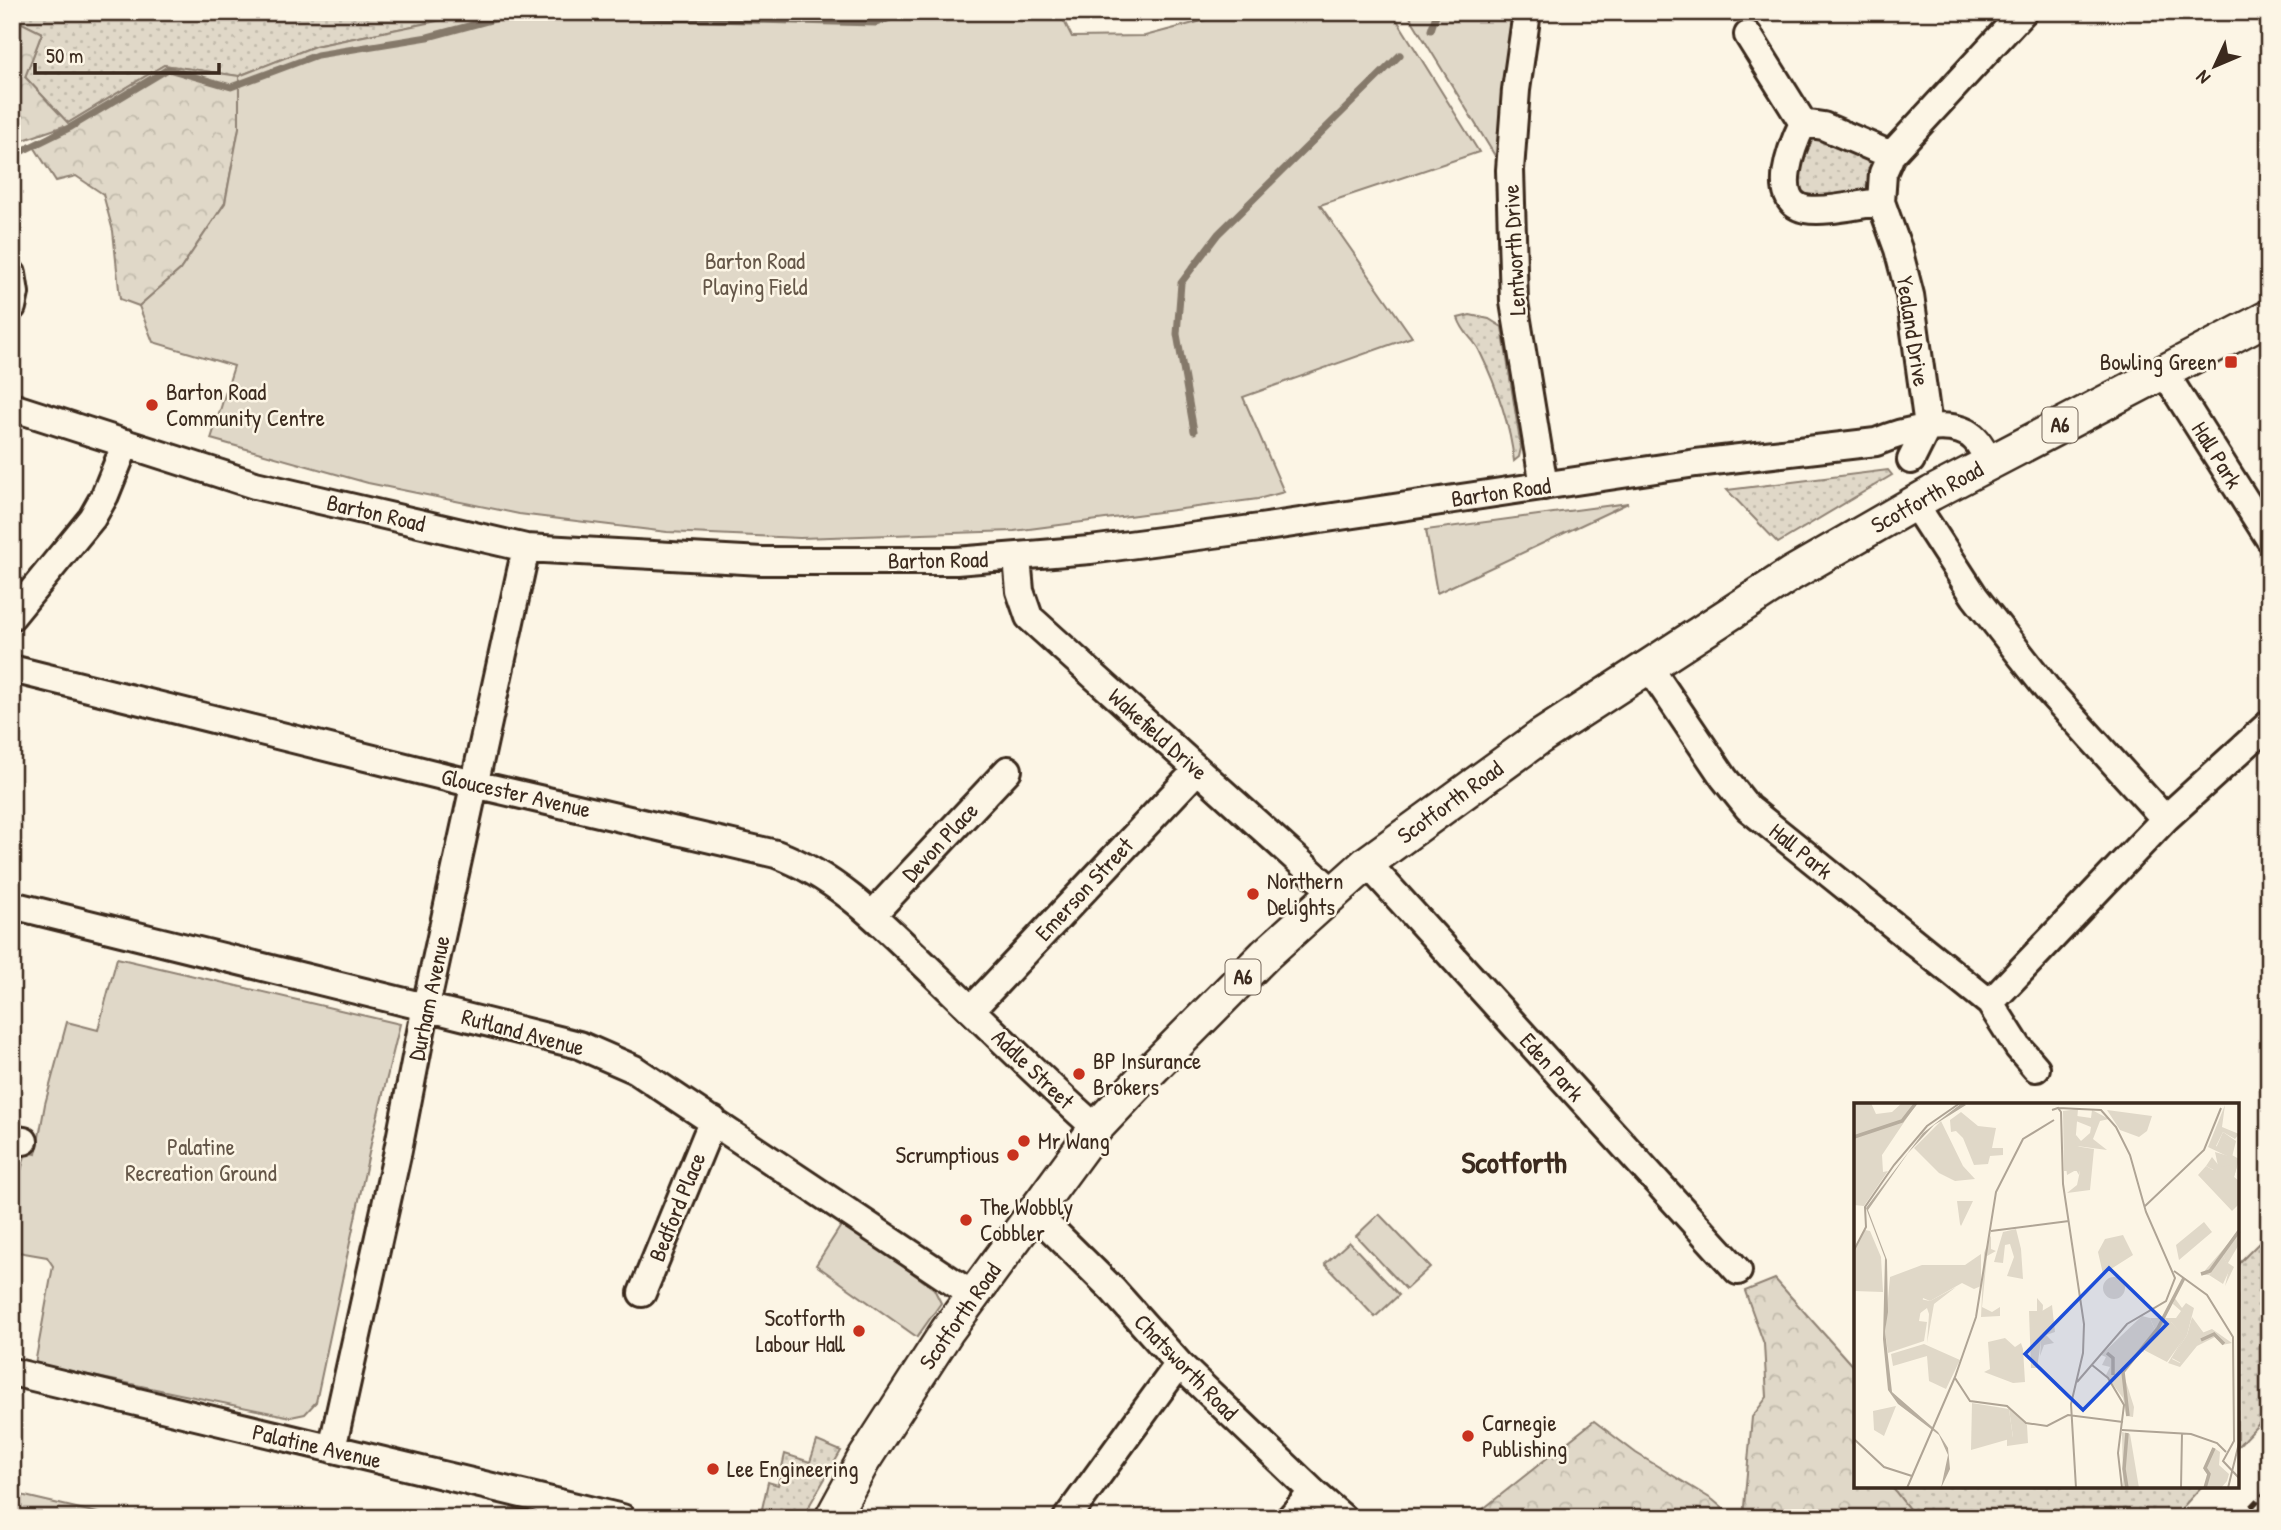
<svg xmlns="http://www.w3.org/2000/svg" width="2281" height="1530" font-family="'Patrick Hand',sans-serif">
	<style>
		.grass { fill: url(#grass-dots); stroke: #8e8173; stroke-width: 2 }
		.forest { fill: url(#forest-crowns); stroke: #8e8173; stroke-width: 2 }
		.park { fill: #e0d8c8; stroke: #8e8173; stroke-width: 2 }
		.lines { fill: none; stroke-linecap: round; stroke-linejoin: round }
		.stream { stroke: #85796b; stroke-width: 7 }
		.minor-casing { stroke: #3b2a1e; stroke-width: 32 }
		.major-casing { stroke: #3b2a1e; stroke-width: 38 }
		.minor { stroke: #fcf5e5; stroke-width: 26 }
		.major { stroke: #fcf5e5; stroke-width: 33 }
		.rail { stroke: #3b2a1e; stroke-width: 5; stroke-dasharray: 10 5; stroke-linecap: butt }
		.poi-dot { fill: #c8321e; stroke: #fcf5e5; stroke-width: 2.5 }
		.labels { text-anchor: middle; stroke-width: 5; stroke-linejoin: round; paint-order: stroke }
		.shield { fill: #fcf5e5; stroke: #75675a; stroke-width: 2 }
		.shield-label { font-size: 21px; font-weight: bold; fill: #3b2a1e }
		.street-label { font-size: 23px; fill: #3b2a1e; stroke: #fcf5e5 }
		.park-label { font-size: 23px; fill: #645648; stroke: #fcf5e5 }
		.poi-label { font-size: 23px; fill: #3b2a1e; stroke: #fcf5e5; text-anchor: start }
		.district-label { font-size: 30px; font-weight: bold; fill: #3b2a1e; stroke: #fcf5e5 }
		.inset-river { fill: none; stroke: #b7ad9e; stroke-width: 3.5 }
		.inset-road { fill: none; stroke: #afa495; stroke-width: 2 }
		.view { fill: #1d4ed8; fill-opacity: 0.15; stroke: #1d4ed8; stroke-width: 3.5 }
		.inset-edge { fill: none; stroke: #3b2a1e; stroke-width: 3.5 }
	</style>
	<defs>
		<pattern id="grass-dots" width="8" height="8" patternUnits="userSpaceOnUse" patternTransform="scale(1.75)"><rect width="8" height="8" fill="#e0d8c8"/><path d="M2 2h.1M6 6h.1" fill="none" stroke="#c1baab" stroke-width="1.8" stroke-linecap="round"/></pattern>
		<pattern id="forest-crowns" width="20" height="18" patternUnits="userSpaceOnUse" patternTransform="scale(1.75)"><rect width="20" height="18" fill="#e0d8c8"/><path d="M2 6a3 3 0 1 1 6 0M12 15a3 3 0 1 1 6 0" fill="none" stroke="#c1baab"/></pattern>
	</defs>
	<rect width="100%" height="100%" fill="#fcf5e5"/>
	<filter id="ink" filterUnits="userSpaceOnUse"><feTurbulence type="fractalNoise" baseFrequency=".0143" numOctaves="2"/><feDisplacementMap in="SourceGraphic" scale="14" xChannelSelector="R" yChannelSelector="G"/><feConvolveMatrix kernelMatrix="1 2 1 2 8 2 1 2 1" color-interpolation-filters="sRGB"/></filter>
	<g filter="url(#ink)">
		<path class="grass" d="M12,12H481L315,46L239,76L164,65L68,123L25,77L42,33L12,19Z
			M1812,133L1873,158L1876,186L1866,194L1813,200L1799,192L1796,180L1806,138Z
			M1470,315L1489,319L1502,327L1521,448L1519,457L1514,461C1510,424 1496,385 1479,350C1472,337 1464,335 1458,318Z
			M1888,470L1892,475L1778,543L1727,490Z
			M2269,1233V1413L2237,1447V1265Z
			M817,1441L841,1451L805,1513L801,1518H760L768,1482L778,1485L785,1454L810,1462Z
			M1891,1486H2202L2173,1518H1916Z"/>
		<path class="forest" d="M12,18L42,33L25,77L68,123L164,65L239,76V128L225,203L180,270L139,306L120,299L113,231L103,194L76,176L56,181L33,145L64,126L12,144Z
			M1775,1279L1856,1370V1486H1891L1916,1518H1743L1752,1417L1767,1397L1764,1344L1745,1291Z
			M1594,1421L1636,1453L1713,1500L1734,1518H1492L1483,1509Z"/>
		<path class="park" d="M481,12C622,12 762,12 903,16C956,17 1011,11 1063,19L1072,37L1145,36L1209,19L1218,12H1392L1479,152L1320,205L1412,337L1243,397L1284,492L1258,499L1014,531L800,538L667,532L519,514L368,483L211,439L234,366L153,342L139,306L180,270L225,203L239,128V76L315,46Z
			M1407,12H1516L1497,159Z
			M1628,503L1437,593L1426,530Z
			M117,958L400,1024L372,1139L316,1402L305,1414L291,1417L35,1364L53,1266L47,1257L12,1251V1204L26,1152L36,1154L45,1104L67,1022L98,1030Z
			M1379,1214L1430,1267L1406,1289L1356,1236Z
			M844,1221L934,1289L941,1303L917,1337L816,1265Z
			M1349,1242L1399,1295L1375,1317L1325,1264Z
			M12,1493L119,1518H12Z"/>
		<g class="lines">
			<path class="stream" d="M584,12L664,18L876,23L907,12
				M1431,30L1437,12
				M12,156L71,127L168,69L231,87L317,55L428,37L520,12
				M1194,431L1177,334L1181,283L1218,234L1400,55"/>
			<g class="minor-casing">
				<path id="minor" d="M1527,12L1516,90L1510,170L1514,302L1544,486
					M1748,35L1803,123
					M1881,202C1859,204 1826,213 1805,209C1769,201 1793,144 1803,123L1823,126L1891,155
					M12,274L15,293L12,307
					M2164,372L2269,538
					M12,407L255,485L526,548L762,561H956L1090,550L1260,528L1696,463L1876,442C1900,432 1954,416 1975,439C1981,445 1985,455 1990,462
					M1911,460L1927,428V419L1910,295L1898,249L1881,202L1883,173L1891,155L2023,12
					M1914,503L1975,597L2047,689L2165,819
					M1017,557L1020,591L1029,617L1333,892
					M12,616L92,518L105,495L126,443
					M1649,667L1724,778L1748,808L1990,1003L2018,1047L2036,1068
					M12,669L474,784L776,854C839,877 885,927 933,973C987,1025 1040,1078 1096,1128
					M1367,863L1738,1271
					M12,905L579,1045L634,1069L974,1296
					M872,915L1008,770
					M1990,1003L2165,819L2269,724
					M971,1010L1197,770
					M12,1139L24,1141
					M1034,1212L1112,1289L1179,1364L1313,1492L1343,1518
					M642,1293L713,1120
					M12,1372L622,1518
					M332,1449L397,1155L426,1006L526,548
					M1067,1518L1179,1364
					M1290,1518L1313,1492"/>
			</g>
			<g class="major-casing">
				<path id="major" d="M832,1518L863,1461L947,1331L1096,1128L1147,1074L1265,955L1367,863L1540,737L1791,574L1932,493L2269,317"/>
			</g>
			<use href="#minor" class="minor"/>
			<use href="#major" class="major"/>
			<path class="rail" d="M2241,1518L2269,1489
				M2264,1518L2269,1513"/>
		</g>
	</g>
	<g class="poi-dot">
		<rect x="2224" y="355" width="14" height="14" rx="3.5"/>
		<circle cx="152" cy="405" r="7"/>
		<circle cx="1253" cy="894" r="7"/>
		<circle cx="1079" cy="1074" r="7"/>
		<circle cx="1024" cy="1141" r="7"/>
		<circle cx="1013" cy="1155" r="7"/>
		<circle cx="966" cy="1220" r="7"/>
		<circle cx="859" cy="1331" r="7"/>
		<circle cx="1468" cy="1436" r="7"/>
		<circle cx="713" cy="1469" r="7"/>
	</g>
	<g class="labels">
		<g class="shield">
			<rect x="2042.5" y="407.5" width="35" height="35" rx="5"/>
			<rect x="1225.5" y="959.5" width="35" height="35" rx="5"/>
		</g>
		<g class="shield-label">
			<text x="2060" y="432">A6</text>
			<text x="1243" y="984">A6</text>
		</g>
		<g class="street-label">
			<text transform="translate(1514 250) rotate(-93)" y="8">Lentworth Drive</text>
			<text transform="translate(1913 331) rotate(81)" y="8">Yealand Drive</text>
			<text transform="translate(2217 455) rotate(58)" y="8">Hall Park</text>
			<text transform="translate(1501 492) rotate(-8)" y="8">Barton Road</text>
			<text transform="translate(1927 497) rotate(-29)" y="8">Scotforth Road</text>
			<text transform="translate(376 513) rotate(13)" y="8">Barton Road</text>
			<text transform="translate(938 560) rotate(-1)" y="8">Barton Road</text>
			<text transform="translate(1158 734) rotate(42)" y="8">Wakefield Drive</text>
			<text transform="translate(516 793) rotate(13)" y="8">Gloucester Avenue</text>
			<text transform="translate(1450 802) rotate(-36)" y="8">Scotforth Road</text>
			<text transform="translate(940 842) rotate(-47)" y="8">Devon Place</text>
			<text transform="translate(1801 851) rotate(39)" y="8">Hall Park</text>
			<text transform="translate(1084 889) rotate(-47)" y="8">Emerson Street</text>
			<text transform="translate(429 998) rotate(-78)" y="8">Durham Avenue</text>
			<text transform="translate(523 1032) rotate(15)" y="8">Rutland Avenue</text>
			<text transform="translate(1552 1067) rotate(48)" y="8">Eden Park</text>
			<text transform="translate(1033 1069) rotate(44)" y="8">Addle Street</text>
			<text transform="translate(677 1207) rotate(-68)" y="8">Bedford Place</text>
			<text transform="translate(960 1316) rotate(-55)" y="8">Scotforth Road</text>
			<text transform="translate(1186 1367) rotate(46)" y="8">Chatsworth Road</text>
			<text transform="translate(317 1446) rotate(13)" y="8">Palatine Avenue</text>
		</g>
		<g class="park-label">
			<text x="755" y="269">Barton Road<tspan x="755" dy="26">Playing Field</tspan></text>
			<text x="201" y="1155">Palatine<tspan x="201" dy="26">Recreation Ground</tspan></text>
		</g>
		<g class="poi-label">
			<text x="2217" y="370" text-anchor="end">Bowling Green</text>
			<text x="166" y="400">Barton Road<tspan x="166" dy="26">Community Centre</tspan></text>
			<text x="1267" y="889">Northern<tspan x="1267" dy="26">Delights</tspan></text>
			<text x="1093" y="1069">BP Insurance<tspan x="1093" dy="26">Brokers</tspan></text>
			<text x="1038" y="1149">Mr Wang</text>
			<text x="999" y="1163" text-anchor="end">Scrumptious</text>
			<text x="980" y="1215">The Wobbly<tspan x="980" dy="26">Cobbler</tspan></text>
			<text x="845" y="1326" text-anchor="end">Scotforth<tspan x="845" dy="26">Labour Hall</tspan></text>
			<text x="1482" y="1431">Carnegie<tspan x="1482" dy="26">Publishing</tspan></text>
			<text x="727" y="1477">Lee Engineering</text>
		</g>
		<g class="district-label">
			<text x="1514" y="1173">Scotforth</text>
		</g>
	</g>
	<g transform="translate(1854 1103)">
		<rect width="385" height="385" fill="#fcf5e5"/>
		<path d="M253,7L298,13L293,28L285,34L266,27ZM87,18L109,63L121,76L101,78L85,70L60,45ZM369,29L382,38L378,54L385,56L380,74L385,78V101L378,108L344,72L352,63L359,67L364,63L361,49L378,54L362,45ZM350,119L358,129L325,157L322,142ZM11,127L16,128L27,154L29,189L0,188V148ZM127,151V183L120,186L108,180L76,198L69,195L65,218L73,219L70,238L34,250L31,228L36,174L68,162H111ZM183,195L189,202L187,238L183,265H177L175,208H183ZM338,214L352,233L342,237L327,260L318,255L333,232ZM306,219H317L331,234L313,259L288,246ZM70,241L106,257L92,286L75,278L73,253L39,263L37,251ZM42,303L30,333L20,327L19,308ZM155,306L173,322L174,340L153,343V336L159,334ZM360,345L366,349L365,362L375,371L373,378L367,385H351L354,372L350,367Z" fill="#e0d8c8"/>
		<path d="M371,2L368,24L385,31L381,36L369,29L362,43L385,56L380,74L385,80L352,63L358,54L366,64L376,62L375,54L354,44ZM238,7L255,16L246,18L239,36L253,47L223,43L231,46L225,72L222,67L213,72L210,42L222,32L227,38L236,30L237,24L222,18L223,13L237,15ZM103,98H119L107,123L106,121ZM162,126L167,146L169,176L153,173L160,154L156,141L151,142L149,160L140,159L149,129ZM385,128L384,143L374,160L380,164L371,183L375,166L369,152L355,172H347ZM137,132V146L142,148L133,153L128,204L138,209L146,204V213L127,214L130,150ZM102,184L80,201L73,240L75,211L73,205L65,211L66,196L76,198ZM320,194L328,205L332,200L340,205L333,232L318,256L326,260L343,232L358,226L378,240L368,242L361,234L343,243L326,264L314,260L330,234L317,219H306L301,227L296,215H322L327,208L319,201ZM198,202L201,229L192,232L200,240L190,242L186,253L187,239L183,235L188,208Z" fill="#e0d8c8"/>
		<path d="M118,300L155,306L159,335L117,347Z" fill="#e0d8c8"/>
		<path d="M0,0H17L22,11L38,9L48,0H63L28,52L29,69L34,68L10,103L0,102ZM224,6L221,43L240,46L236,87L213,90L223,82L226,68H210L209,8ZM107,9L124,23L142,25L138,45H149V52L136,53L134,61L120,62L109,35L102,28L97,29L96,17ZM269,132L279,152L249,171L244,149L251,136ZM369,152L376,166L369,181L355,172ZM249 185a11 11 0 1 1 22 0a11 11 0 1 1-22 0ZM288,213L296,215L301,227L288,246L291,250L287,247L268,266L280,304L279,314L272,313L269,295L252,272L256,264L248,262L252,254L247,252ZM151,235L161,244L167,240L169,246L171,279L159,280L130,269L136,266L134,239ZM268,329L276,331L285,385H269Z" fill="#e0d8c8"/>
		<path d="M108,0L112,2L80,22L54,50L14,107L33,157L34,209L31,228L38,289L84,329L94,345L96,366L87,385L94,352L85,332L44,301L34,287L29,236L31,155L12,105L69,30Z" fill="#b7ad9e"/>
		<path class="inset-river" d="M0,34L48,18L62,0M347,171L356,168L385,128M347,237L360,231L370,241M253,250L259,255V272M274,313L269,269L304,225L330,175M273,330L270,366L273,385M351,385L355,371L351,365L360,345"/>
		<path class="inset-road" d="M204,5L247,7L262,24L276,52L292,109L321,175L312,198L273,221L223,279M198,7L204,5L207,9L209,81L230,221L229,250L217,301L222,385M290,104L350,47L367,5M137,128L215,118M0,147L12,124L11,104L40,62L73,23L106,0M320,168L353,192L379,234L380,338L369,358L385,375M238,262L254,275L270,302L264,350L268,385M101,274L122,214L142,89L169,36L200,17M101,275L116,298L153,303L172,320L193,323L214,312L269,319M268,327L337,331L363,340L372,349M0,336L30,364L58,373M53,385L101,274M327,385L328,330M374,385L385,340"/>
		<path class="view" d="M255,165L313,221L229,307L171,251Z"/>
		<rect width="385" height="385" class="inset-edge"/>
	</g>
	<rect width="2281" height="1530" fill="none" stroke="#fcf5e5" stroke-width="42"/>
	<rect x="21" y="21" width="2239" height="1488" fill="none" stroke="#3b2a1e" stroke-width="2.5" filter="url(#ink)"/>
	<g transform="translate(2215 66) rotate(226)" stroke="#fcf5e5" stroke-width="5" paint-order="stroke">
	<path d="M0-5L12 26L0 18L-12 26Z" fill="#3b2a1e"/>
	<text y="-10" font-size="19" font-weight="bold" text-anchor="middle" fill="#3b2a1e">N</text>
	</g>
	<path d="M35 63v10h184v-10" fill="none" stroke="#3b2a1e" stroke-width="3.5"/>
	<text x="46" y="63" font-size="21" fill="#3b2a1e" stroke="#fcf5e5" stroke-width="5" paint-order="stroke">50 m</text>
</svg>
